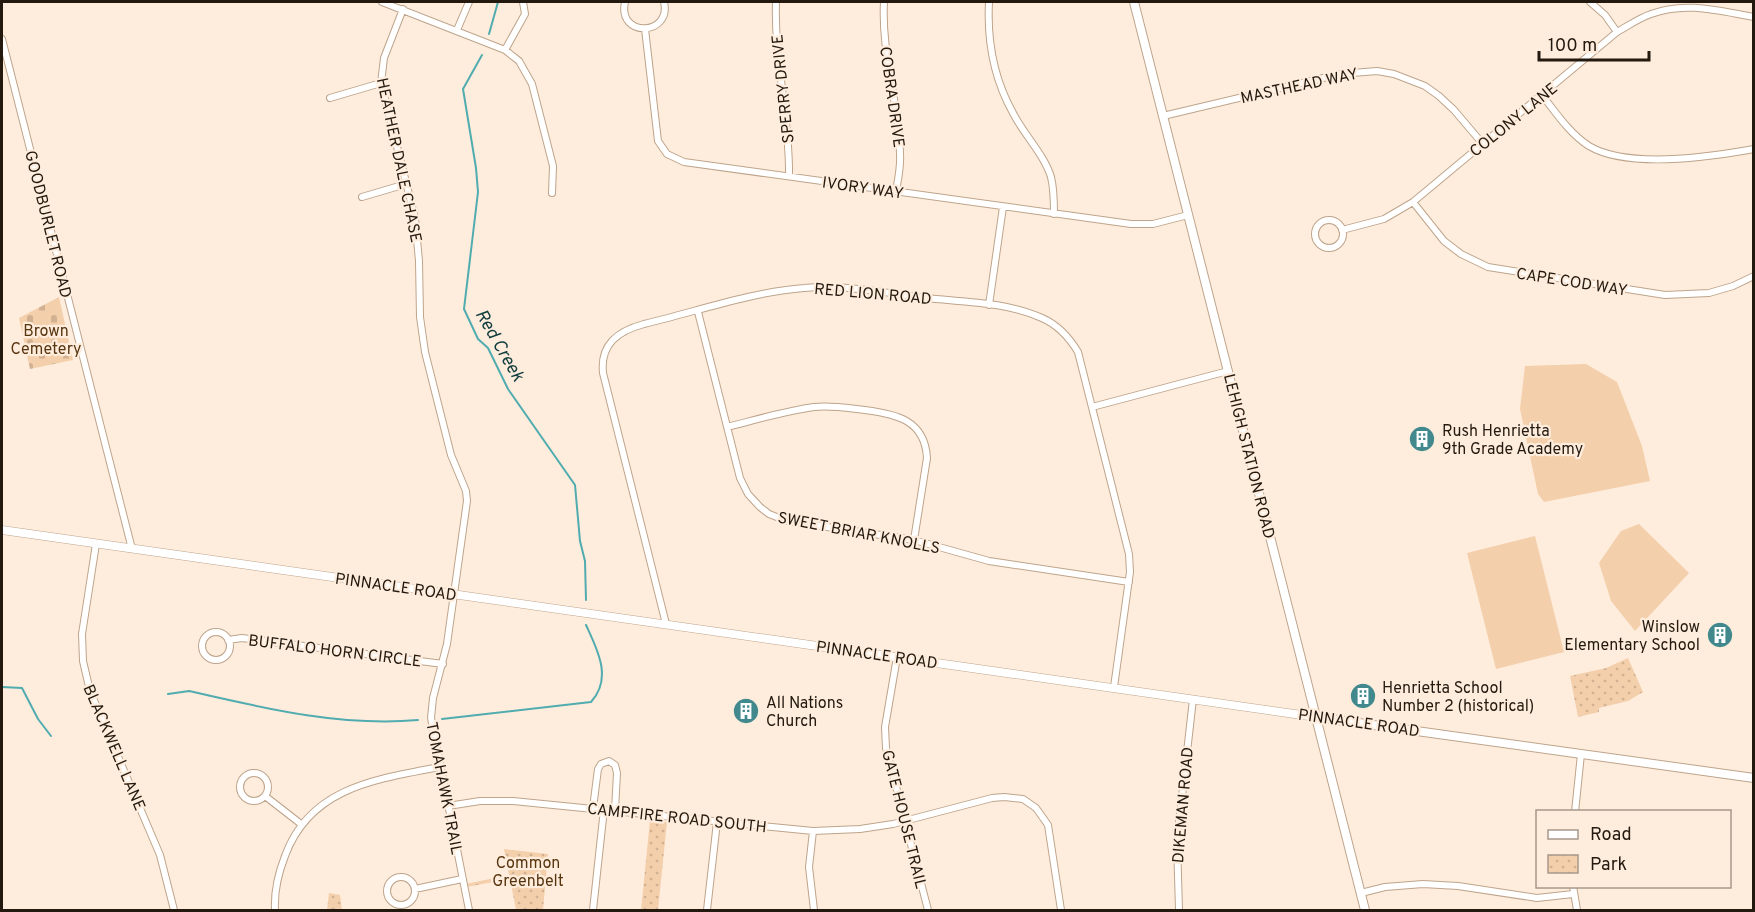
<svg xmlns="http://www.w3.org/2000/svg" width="1755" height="912" font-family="Overpass,sans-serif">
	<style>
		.cemetery { fill: url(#cemetery-stones) }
		.park { fill: url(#park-dots) }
		.pitch { fill: #f4cfab }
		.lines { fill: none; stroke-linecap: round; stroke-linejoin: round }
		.stream { stroke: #50acaf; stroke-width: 2 }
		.minor-casing { stroke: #bea48b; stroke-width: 8 }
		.tertiary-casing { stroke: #bea48b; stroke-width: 9 }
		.secondary-casing { stroke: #bea48b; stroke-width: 10 }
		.minor { stroke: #fff; stroke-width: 6 }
		.tertiary { stroke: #fff; stroke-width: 8 }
		.secondary { stroke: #fff; stroke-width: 8 }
		.labels { text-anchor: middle; stroke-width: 4.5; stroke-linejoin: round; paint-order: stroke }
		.street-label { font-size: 16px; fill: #23190f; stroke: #feeddd }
		.park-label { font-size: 16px; fill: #57350f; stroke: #feeddd }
		.poi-label { font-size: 16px; fill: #23190f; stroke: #feeddd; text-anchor: start }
		.water-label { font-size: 18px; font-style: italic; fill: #123d3f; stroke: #feeddd }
	</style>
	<defs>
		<pattern id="cemetery-stones" width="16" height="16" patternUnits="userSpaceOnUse" patternTransform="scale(1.5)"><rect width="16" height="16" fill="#f4cfab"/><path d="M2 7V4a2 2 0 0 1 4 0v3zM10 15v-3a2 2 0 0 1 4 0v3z" fill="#d1b192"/></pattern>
		<pattern id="park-dots" width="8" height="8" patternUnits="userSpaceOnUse" patternTransform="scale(1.5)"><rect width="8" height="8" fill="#f4cfab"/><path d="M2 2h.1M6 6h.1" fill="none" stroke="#d1b192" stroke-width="1.8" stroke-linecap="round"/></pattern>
	</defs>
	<rect width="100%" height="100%" fill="#feeddd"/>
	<path class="cemetery" d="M59,297L73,360L30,369L19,318Z"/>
	<path class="park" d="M1628,658L1643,692L1628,701L1599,708V712L1578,717L1570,676L1606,668Z
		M650,820L667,822L658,910H641Z
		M504,849L548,854L543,910H516L510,879L466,887V884L509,875Z
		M329,893L340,895L342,910H327Z"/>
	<path class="pitch" d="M1586,364L1617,382L1642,446L1650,481L1544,502L1538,494L1520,409L1525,366Z
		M1639,524L1689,573L1635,631L1611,601L1599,563L1621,531Z
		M1535,536L1564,652L1496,669L1467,553Z"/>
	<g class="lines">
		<path class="stream" d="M489,34L498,2
			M482,55L463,89L476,168L478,192L464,309L478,339L488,348L508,389L575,485L580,541L585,561L586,600
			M2,687L22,688L38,719L51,736
			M168,694L189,691C263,708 341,727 418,720
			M442,719L591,702C613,678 597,649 586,625"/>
		<g class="minor-casing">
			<path id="minor" d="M382,2L505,50L519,61L532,84L553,166L552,193
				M625,2C617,38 672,36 664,2
				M776,2C774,62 790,117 789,176
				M884,2C881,53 899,103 900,154C901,167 898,179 896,191
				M989,2C987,41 994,79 1013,113C1024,135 1044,154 1051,177C1054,189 1054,201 1054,214
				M1590,2L1605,15L1617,32
				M403,9L384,58L381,83L415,218L419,261L420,317L425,352L451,455L466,491L467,501L447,644L433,698L431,718L469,910
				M645,29L658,141L667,154L684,162L1131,224H1153L1188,215
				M457,30L469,2
				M2,39L132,549
				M505,50L525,14L523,2
				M1542,95C1556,113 1570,134 1589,146C1628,169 1710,157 1754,149
				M330,98L381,83
				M1163,116L1340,74L1377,71L1394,74L1425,86L1439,96L1454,110L1482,143
				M362,197L406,184
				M1413,202L1444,241L1461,254L1488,267L1665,295L1709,293L1733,286L1754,276
				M1315 234a14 14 0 1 1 28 0a14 14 0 1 1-28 0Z
				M1342,230L1384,219L1413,202L1617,32C1628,26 1639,18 1651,14C1685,1 1719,11 1754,17
				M989,305L1003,207
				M698,312L740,478L748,494L760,507L769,514L787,521L914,540L989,561L1129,582
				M1092,407L1228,371
				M727,427C755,420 785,411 814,407C831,405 847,408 865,410C896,414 925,420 927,458L914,540
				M96,544L82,634L83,661L90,691L160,855L174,910
				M666,624L603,373C600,344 618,331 644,324C695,312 751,292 804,288C844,284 886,293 926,298C964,302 1007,302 1042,318C1058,325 1069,337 1078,352L1129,554L1130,572L1114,687
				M202 646a14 14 0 1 1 28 0a14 14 0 1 1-28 0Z
				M228,640L242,638L443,664
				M897,657L885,727L886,748L928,910
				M240 787a14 14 0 1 1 28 0a14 14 0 1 1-28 0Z
				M265,796L301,824
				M448,806L480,801H513L813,831L860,829L893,824L992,798L1004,797L1023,799L1036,808L1048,825L1061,910
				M593,808L598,769L601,764L609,761L615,765L617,773L615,810
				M1575,812L1581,754
				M813,831L809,867L814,910
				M387 891a14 14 0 1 1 28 0a14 14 0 1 1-28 0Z
				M1573,886L1577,910
				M415,889L462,879
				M1361,893L1385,887L1423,884L1458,886L1537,898L1573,894
				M275,910C274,891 278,874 285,856C310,787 377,779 440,767
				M593,910L604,809
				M707,910L717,822
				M1179,910L1177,841L1193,699"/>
		</g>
		<g class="tertiary-casing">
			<path id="tertiary" d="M2,530L1316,717"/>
		</g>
		<g class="secondary-casing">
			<path id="secondary" d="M1134,2L1365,910
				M1316,717L1754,778"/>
		</g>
		<use href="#minor" class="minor"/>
		<use href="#tertiary" class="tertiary"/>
		<use href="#secondary" class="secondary"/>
	</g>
	<defs>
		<g id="building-disc" transform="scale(1.35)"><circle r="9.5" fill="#41898c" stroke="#feeddd"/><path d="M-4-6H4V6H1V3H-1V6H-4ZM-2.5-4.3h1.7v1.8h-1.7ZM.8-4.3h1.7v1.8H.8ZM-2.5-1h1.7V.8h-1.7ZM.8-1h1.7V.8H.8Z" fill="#fff"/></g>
	</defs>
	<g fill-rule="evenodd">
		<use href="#building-disc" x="1422" y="439"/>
		<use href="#building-disc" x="1720" y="635"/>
		<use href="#building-disc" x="1363" y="696"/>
		<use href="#building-disc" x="746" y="711"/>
	</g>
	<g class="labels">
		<g class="street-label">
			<text transform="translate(1299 85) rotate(-12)" y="6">MASTHEAD WAY</text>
			<text transform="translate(782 89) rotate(-96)" y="6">SPERRY DRIVE</text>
			<text transform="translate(893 97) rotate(82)" y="6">COBRA DRIVE</text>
			<text transform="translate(1513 119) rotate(-39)" y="6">COLONY LANE</text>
			<text transform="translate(400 160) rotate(78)" y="6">HEATHER DALE CHASE</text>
			<text transform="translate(863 187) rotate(8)" y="6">IVORY WAY</text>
			<text transform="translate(49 224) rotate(76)" y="6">GOODBURLET ROAD</text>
			<text transform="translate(1572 281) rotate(9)" y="6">CAPE COD WAY</text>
			<text transform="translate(873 293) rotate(5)" y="6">RED LION ROAD</text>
			<text transform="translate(1250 456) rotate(76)" y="6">LEHIGH STATION ROAD</text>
			<text transform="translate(859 532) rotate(11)" y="6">SWEET BRIAR KNOLLS</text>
			<text transform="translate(396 586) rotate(8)" y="6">PINNACLE ROAD</text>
			<text transform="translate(335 650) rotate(7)" y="6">BUFFALO HORN CIRCLE</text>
			<text transform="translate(877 654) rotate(8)" y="6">PINNACLE ROAD</text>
			<text transform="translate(1359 722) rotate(8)" y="6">PINNACLE ROAD</text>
			<text transform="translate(115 747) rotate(67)" y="6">BLACKWELL LANE</text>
			<text transform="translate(445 788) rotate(79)" y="6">TOMAHAWK TRAIL</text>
			<text transform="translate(1182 805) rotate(-85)" y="6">DIKEMAN ROAD</text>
			<text transform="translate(677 817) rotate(6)" y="6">CAMPFIRE ROAD SOUTH</text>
			<text transform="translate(905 819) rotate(76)" y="6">GATE HOUSE TRAIL</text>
		</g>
		<g class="park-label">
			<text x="46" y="336">Brown<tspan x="46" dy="18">Cemetery</tspan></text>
			<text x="528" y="868">Common<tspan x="528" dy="18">Greenbelt</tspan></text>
		</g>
		<g class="poi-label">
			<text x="1442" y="436">Rush Henrietta<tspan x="1442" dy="18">9th Grade Academy</tspan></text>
			<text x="1700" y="632" text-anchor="end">Winslow<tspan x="1700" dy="18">Elementary School</tspan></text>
			<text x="1382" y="693">Henrietta School<tspan x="1382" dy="18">Number 2 (historical)</tspan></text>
			<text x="766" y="708">All Nations<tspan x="766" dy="18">Church</tspan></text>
		</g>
		<g class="water-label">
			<text transform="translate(500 345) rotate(60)" y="6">Red Creek</text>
		</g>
	</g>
	<rect width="1755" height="912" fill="none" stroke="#23190f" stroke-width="6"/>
	<rect x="1536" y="810" width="195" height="78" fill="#feeddd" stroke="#a6988b" stroke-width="1.5"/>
	<rect x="1548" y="830" width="30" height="9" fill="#ffffff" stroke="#a6988b" stroke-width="1.5"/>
	<text x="1590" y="840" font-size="18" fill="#23190f">Road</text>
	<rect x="1548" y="855" width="30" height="18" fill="url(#park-dots)" stroke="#a6988b" stroke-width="1.5"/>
	<text x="1590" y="870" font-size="18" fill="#23190f">Park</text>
	<path d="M1539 51v9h110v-9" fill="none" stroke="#23190f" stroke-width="3"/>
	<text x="1548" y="51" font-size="18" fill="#23190f" stroke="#feeddd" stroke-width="4.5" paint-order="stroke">100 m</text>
</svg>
